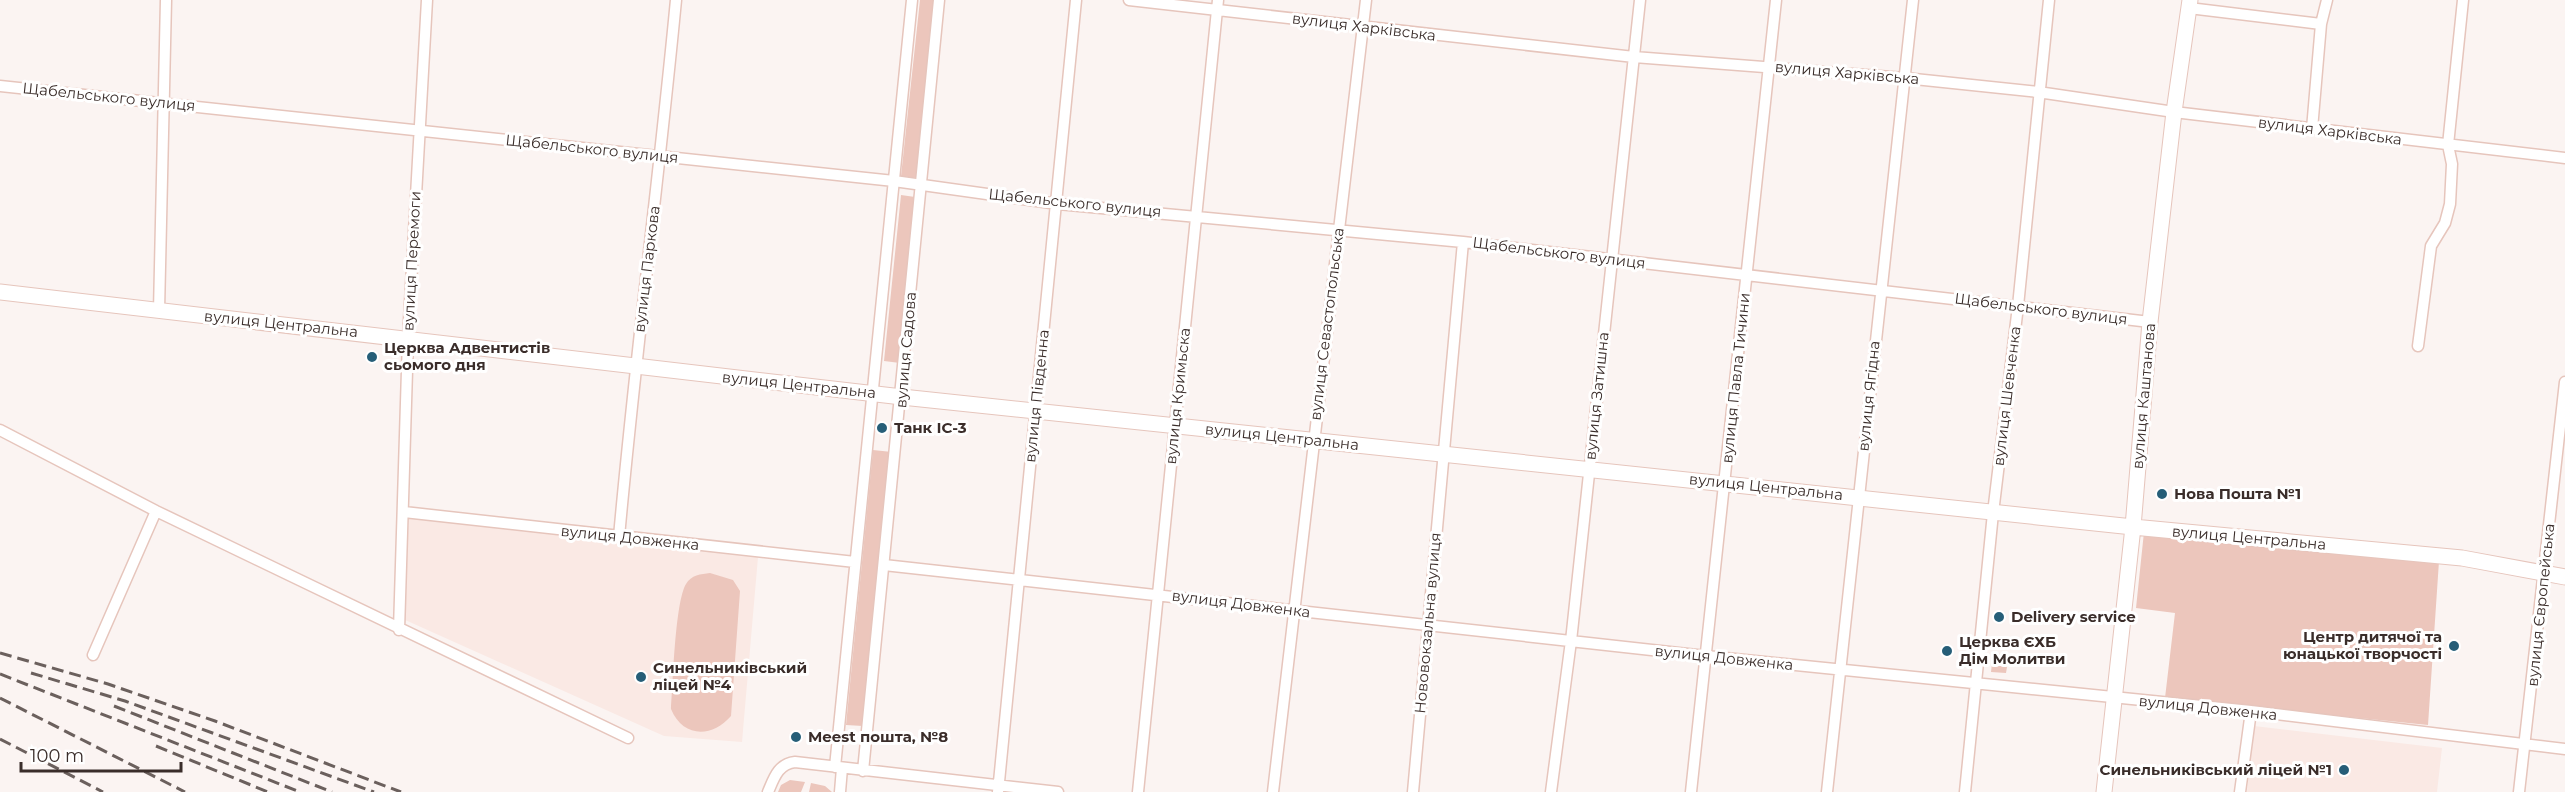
<svg xmlns="http://www.w3.org/2000/svg" width="2565" height="792" font-family="Montserrat,sans-serif">
	<style>
		.built { fill: #fae9e4 }
		.green { fill: #ecc6bc }
		.lines { fill: none; stroke-linecap: round; stroke-linejoin: round }
		.street-casing { stroke: #e6c5bc; stroke-width: 13 }
		.secondary-casing { stroke: #e6c5bc; stroke-width: 17 }
		.street { stroke: #fff; stroke-width: 10 }
		.secondary { stroke: #fff; stroke-width: 15 }
		.rail { stroke: #6b605d; stroke-width: 3; stroke-dasharray: 12 6; stroke-linecap: butt }
		.poi-dot { fill: #265e78; stroke: #fff; stroke-width: 2 }
		.labels { text-anchor: middle; stroke-width: 6; stroke-linejoin: round; paint-order: stroke }
		.street-label { font-size: 15px; fill: #3a2d2a; stroke: #fff }
		.poi-label { font-size: 15px; font-weight: bold; fill: #3a2d2a; stroke: #fff; text-anchor: start }
	</style>
	<rect width="100%" height="100%" fill="#fbf4f2"/>
	<path class="built" d="M409,517L758,557L742,742L664,736L403,619Z
		M2254,726L2442,748L2437,792H2247Z"/>
	<path class="green" d="M920,0H935L916,178L901,176Z
		M901,195L915,197L900,363L884,361Z
		M873,450L892,452L863,726L846,725Z
		M2144,532L2439,561L2428,725L2165,698L2175,613L2136,608Z
		M710,573L733,580L740,591L731,716C712,738 683,738 671,709C673,684 675,602 686,584C691,575 701,574 710,573Z
		M1993,653L2009,655L2006,673L1991,672Z
		M790,780L805,782L801,792H778L781,785Z
		M811,783L825,786L832,792H809Z"/>
	<g class="lines">
		<g class="street-casing">
			<path id="street" d="M1129,0L1634,57L1905,78L2038,92L2174,112L2565,158
				M2189,8L2321,24
				M0,86L894,181L1058,204L1463,242L2150,322
				M2312,129L2321,24L2327,0
				M159,311L166,0
				M2418,346L2431,246L2445,223L2450,204L2452,164L2448,145L2463,0
				M0,430L156,511L628,738
				M404,512L855,562
				M619,537C635,358 659,179 676,0
				M884,565L1706,656L2251,711L2565,749
				M399,630L408,338L427,0
				M93,655L156,511
				M835,767L912,0
				M863,771L939,0
				M768,792C774,778 778,764 795,762L1058,792
				M840,792L842,768
				M998,792L1076,0
				M1138,792L1218,0
				M1273,792L1366,0
				M1413,792L1463,242
				M1551,792L1571,641L1640,0
				M1691,792L1776,0
				M1827,792L1913,0
				M1965,792L1993,513L2018,306L2049,0
				M2240,792L2251,711
				M2519,792L2565,382"/>
		</g>
		<g class="secondary-casing">
			<path id="secondary" d="M0,292L902,397L2133,527L2462,558L2565,577
				M2104,792L2133,527L2150,322L2174,112L2190,0"/>
		</g>
		<use href="#street" class="street"/>
		<use href="#secondary" class="secondary"/>
		<path class="rail" d="M0,653L108,684L215,721L401,792
			M31,673L125,701L374,792
			M0,674L300,792
			M0,698L185,792
			M114,706L332,792
			M0,739L103,792
			M156,746L268,792"/>
	</g>
	<g class="poi-dot">
		<circle cx="372" cy="357" r="6"/>
		<circle cx="882" cy="428" r="6"/>
		<circle cx="2162" cy="494" r="6"/>
		<circle cx="1999" cy="617" r="6"/>
		<circle cx="2454" cy="646" r="6"/>
		<circle cx="1947" cy="651" r="6"/>
		<circle cx="641" cy="677" r="6"/>
		<circle cx="796" cy="737" r="6"/>
		<circle cx="2344" cy="770" r="6"/>
	</g>
	<g class="labels">
		<g class="street-label">
			<text transform="translate(1364 27) rotate(7)" y="5">вулиця Харківська</text>
			<text transform="translate(1847 73) rotate(5)" y="5">вулиця Харківська</text>
			<text transform="translate(109 97) rotate(6)" y="5">Щабельського вулиця</text>
			<text transform="translate(2330 131) rotate(7)" y="5">вулиця Харківська</text>
			<text transform="translate(592 149) rotate(6)" y="5">Щабельського вулиця</text>
			<text transform="translate(1075 203) rotate(6)" y="5">Щабельського вулиця</text>
			<text transform="translate(1559 253) rotate(7)" y="5">Щабельського вулиця</text>
			<text transform="translate(412 261) rotate(-87)" y="5">вулиця Перемоги</text>
			<text transform="translate(647 269) rotate(-83)" y="5">вулиця Паркова</text>
			<text transform="translate(2041 309) rotate(7)" y="5">Щабельського вулиця</text>
			<text transform="translate(281 324) rotate(6)" y="5">вулиця Центральна</text>
			<text transform="translate(1327 324) rotate(-83)" y="5">вулиця Севастопольська</text>
			<text transform="translate(906 350) rotate(-85)" y="5">вулиця Садова</text>
			<text transform="translate(1736 378) rotate(-84)" y="5">вулиця Павла Тичини</text>
			<text transform="translate(799 385) rotate(6)" y="5">вулиця Центральна</text>
			<text transform="translate(1037 396) rotate(-84)" y="5">вулиця Південна</text>
			<text transform="translate(1178 396) rotate(-84)" y="5">вулиця Кримьска</text>
			<text transform="translate(1597 396) rotate(-84)" y="5">вулиця Затишна</text>
			<text transform="translate(1869 396) rotate(-84)" y="5">вулиця Ягідна</text>
			<text transform="translate(2007 396) rotate(-83)" y="5">вулиця Шевченка</text>
			<text transform="translate(2144 396) rotate(-85)" y="5">вулиця Каштанова</text>
			<text transform="translate(1282 437) rotate(6)" y="5">вулиця Центральна</text>
			<text transform="translate(1766 487) rotate(6)" y="5">вулиця Центральна</text>
			<text transform="translate(630 538) rotate(6)" y="5">вулиця Довженка</text>
			<text transform="translate(2249 538) rotate(5)" y="5">вулиця Центральна</text>
			<text transform="translate(1241 604) rotate(7)" y="5">вулиця Довженка</text>
			<text transform="translate(2541 605) rotate(-84)" y="5">вулиця Європейська</text>
			<text transform="translate(1428 623) rotate(-85)" y="5">Нововокзальна вулиця</text>
			<text transform="translate(1724 658) rotate(6)" y="5">вулиця Довженка</text>
			<text transform="translate(2208 708) rotate(6)" y="5">вулиця Довженка</text>
		</g>
		<g class="poi-label">
			<text x="384" y="353">Церква Адвентистів<tspan x="384" dy="17">сьомого дня</tspan></text>
			<text x="894" y="433">Танк ІС-3</text>
			<text x="2174" y="499">Нова Пошта №1</text>
			<text x="2011" y="622">Delivery service</text>
			<text x="2442" y="642" text-anchor="end">Центр дитячої та<tspan x="2442" dy="17">юнацької творчості</tspan></text>
			<text x="1959" y="647">Церква ЄХБ<tspan x="1959" dy="17">Дім Молитви</tspan></text>
			<text x="653" y="673">Синельниківський<tspan x="653" dy="17">ліцей №4</tspan></text>
			<text x="808" y="742">Meest пошта, №8</text>
			<text x="2332" y="775" text-anchor="end">Синельниківський ліцей №1</text>
		</g>
	</g>
	<path d="M21 762v9h160v-9" fill="none" stroke="#3a2d2a" stroke-width="3"/>
	<text x="30" y="762" font-size="18" fill="#3a2d2a" stroke="#ffffff" stroke-width="4.5" paint-order="stroke">100 m</text>
</svg>
